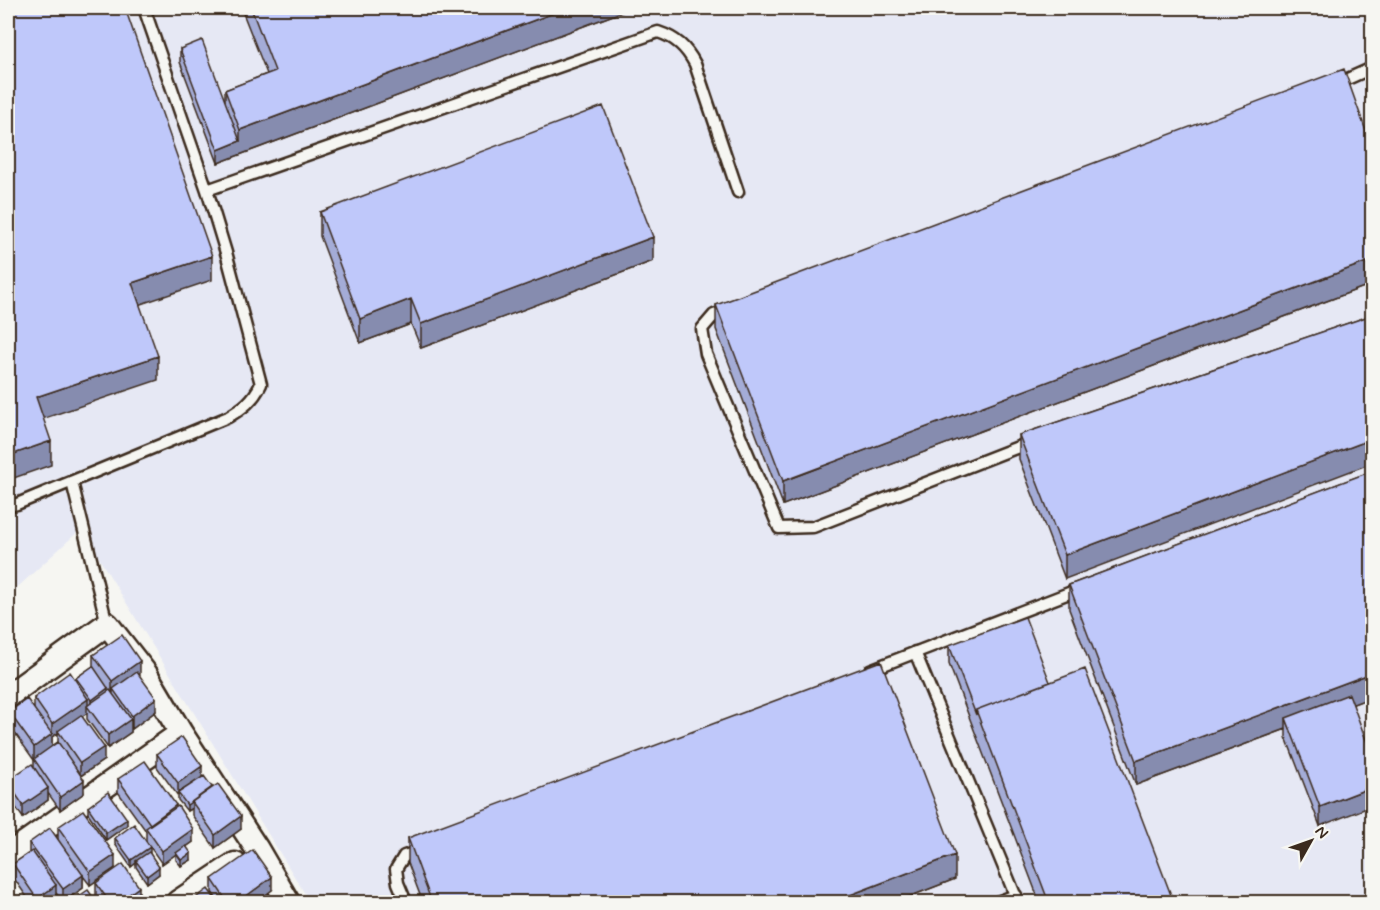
<svg xmlns="http://www.w3.org/2000/svg" width="1380" height="910" font-family="Mynerve,sans-serif">
	<style>
		.built { fill: #e6e8f4 }
		.lines { fill: none; stroke-linecap: round; stroke-linejoin: round }
		.service-casing { stroke: #3b2a1e; stroke-width: 15 }
		.minor-casing { stroke: #3b2a1e; stroke-width: 27 }
		.service { stroke: #f6f6f2; stroke-width: 10 }
		.minor { stroke: #f6f6f2; stroke-width: 22 }
		.wall { fill: #a4acd7; stroke: #3b2a1e; stroke-width: 1.5; fill-rule: evenodd }
		.shaded-wall { fill: #868caf; stroke: #3b2a1e; stroke-width: 1.5 }
		.building { fill: #bfc8fa; stroke: #3b2a1e; stroke-width: 1.5 }
	</style>
	<rect width="100%" height="100%" fill="#f6f6f2"/>
	<filter id="ink" filterUnits="userSpaceOnUse"><feTurbulence type="fractalNoise" baseFrequency=".0167" numOctaves="2"/><feDisplacementMap in="SourceGraphic" scale="12" xChannelSelector="R" yChannelSelector="G"/><feConvolveMatrix kernelMatrix="1 2 1 2 8 2 1 2 1" color-interpolation-filters="sRGB"/></filter>
	<g filter="url(#ink)">
		<path class="built" d="M8,8H1372V902H310L81,529L8,596Z"/>
		<g class="lines">
			<g class="service-casing">
				<path id="service" d="M1334,85L1372,68
					M207,190L658,32C676,38 686,47 695,64L738,192
					M728,310L714,315L702,329L706,354L779,528L813,527L1031,442
					M72,482L107,624
					M8,506L17,504L228,417C243,408 253,401 261,384L227,256L207,190L144,8
					M915,652L1018,902
					M870,670L1082,588
					M406,902L398,883L396,869L404,856L419,851
					M997,902L1016,895"/>
			</g>
			<g class="minor-casing">
				<path id="minor" d="M8,696L107,624L146,674L181,733L257,849L288,902
					M8,855L181,733
					M178,902L235,864"/>
			</g>
			<use href="#service" class="service"/>
			<use href="#minor" class="minor"/>
		</g>
		<path class="wall" d="M241,8H632L218,163L180,62V49L225,100V90L267,74Z
			M1372,148V284L783,505L716,329V305Z
			M320,212L653,261L421,348L411,324L360,343L320,236Z
			M1372,315L1065,579L1019,459V435Z
			M1372,471V697L1353,704L1320,826L1286,737V729L1136,785L1069,609V585Z
			M949,645L1050,682L1174,903H1040L949,664Z
			M93,655L140,674H139L156,711L132,729L131,727V732L108,748L87,719V713L82,716L104,760L81,776L84,793L60,810L48,793V800L23,818L8,796V780L34,766V760L9,725V712L34,709V698L76,681V678L93,666ZM58,733V742L52,746V737Z
			M157,754L202,777L212,788L241,829L215,848L192,815V808L187,811L178,800V795V796L157,767Z
			M118,779L176,808L193,842L186,847L191,860L181,866L176,860V854L162,864L146,841V831L118,792Z
			M88,807L127,825L106,840L88,813Z
			M58,827L115,868L90,885L83,876V888L63,902L56,893V898L50,903H31L13,877V864L29,853V843L58,839Z
			M115,838L150,854L159,874L147,883L136,867V863L131,867L115,844Z
			M408,838L955,879L893,903H423L408,863Z
			M212,879L272,890L255,903H219L212,892Z
			M96,883L139,900L135,903H101L96,896Z"/>
		<path class="shaded-wall" d="M567,8H632L218,163V150L240,141V130Z
			M653,237V261L421,348V324Z
			M212,256V280L132,307V283Z
			M1372,260V284L783,505V481Z
			M411,299V324L360,343V319Z
			M158,356V380L36,421V397Z
			M1372,439V463L1065,579V555Z
			M51,441V465L8,480V456Z
			M140,661V674L115,691L113,689V693L112,694V681Z
			M1372,673V697L1290,728L1286,718V729L1136,785V761Z
			M108,688V695L92,707V700Z
			M156,698V711L132,729V716Z
			M88,699V708L87,706V713L59,732L58,731V733L52,737V747L34,760V747L52,734V724Z
			M131,719V732L108,748V735Z
			M104,747V760L80,776V763Z
			M14,757V764L8,768V762Z
			M202,766V779L178,793V796V783Z
			M84,780V793L60,810V797Z
			M212,787V793L192,802V808L187,811V805Z
			M1372,787V806L1320,826V807Z
			M48,788V800L23,818V805Z
			M176,805V818L150,834V824Z
			M14,806V819L8,824V811Z
			M241,816V829L215,848V835Z
			M127,819V825L106,840V833Z
			M193,829V842L162,864V851Z
			M150,847V854L136,861V863L131,867V860Z
			M191,853V860L181,866V860Z
			M115,855V868L90,885V872Z
			M955,855V879L893,903H829Z
			M159,867V874L147,883V876Z
			M83,875V888L63,902V889Z
			M272,877V890L255,903H237Z
			M56,885V898L50,903H37V899Z
			M139,887V900L135,903H117Z"/>
		<path class="building" d="M8,8H125L212,256L132,283L158,356L36,397L51,441L8,456Z
			M251,8H567L240,130L225,90L275,71Z
			M202,40L240,141L218,150L180,49Z
			M1344,69L1372,148V260L783,481L716,305Z
			M603,106L653,237L421,324L411,299L360,319L320,212Z
			M1372,315V439L1065,555L1019,435Z
			M1372,471V673L1136,761L1069,585Z
			M1025,617L1050,682L976,710V715L949,645Z
			M122,635L140,661L112,681L93,655Z
			M881,661L955,855L829,903H432L408,838Z
			M93,666L108,688L92,700L76,678Z
			M1085,669L1174,903H1049L976,710Z
			M70,672L88,699L52,724L34,698Z
			M137,672L156,698L132,716L113,689Z
			M110,690L131,719L108,735L87,706Z
			M1349,694L1372,756V787L1320,807L1286,718Z
			M27,699L52,734L34,747L9,712Z
			M81,715L104,747L80,763L58,731Z
			M182,737L202,766L178,783L157,754Z
			M58,742L84,780L60,797L34,759Z
			M8,748L14,757L8,762Z
			M145,761L176,805L150,824L118,779Z
			M32,764L48,788L23,805L8,783V780Z
			M204,776L212,787L187,805L178,793Z
			M218,784L241,816L215,835L192,802Z
			M108,792L127,819L106,833L88,807Z
			M8,798L14,806L8,811Z
			M178,806L193,829L162,851L146,828Z
			M83,810L115,855L90,872L58,827Z
			M134,824L150,847L131,860L115,838Z
			M50,828L83,875L63,889L29,843Z
			M186,846L191,853L181,860L176,853Z
			M253,850L272,877L237,903H228L212,879Z
			M32,851L56,885L37,899L13,864Z
			M149,852L159,867L147,876L136,861Z
			M123,864L139,887L117,903H110L96,883Z
			M208,889L218,903H189Z
			M88,890L97,903H78L75,899Z
			M59,898L62,903H52Z
			M281,899L284,903H276Z"/>
	</g>
	<rect width="1380" height="910" fill="none" stroke="#f6f6f2" stroke-width="30"/>
	<rect x="15" y="15" width="1350" height="880" fill="none" stroke="#3b2a1e" stroke-width="2" filter="url(#ink)"/>
	<g transform="translate(1311 841) rotate(50)" stroke="#f6f6f2" stroke-width="4.5" paint-order="stroke">
	<path d="M0-4.5L10 22L0 15L-10 22Z" fill="#3b2a1e"/>
	<text y="-9" font-size="16" font-weight="bold" text-anchor="middle" fill="#3b2a1e">N</text>
	</g>
</svg>
